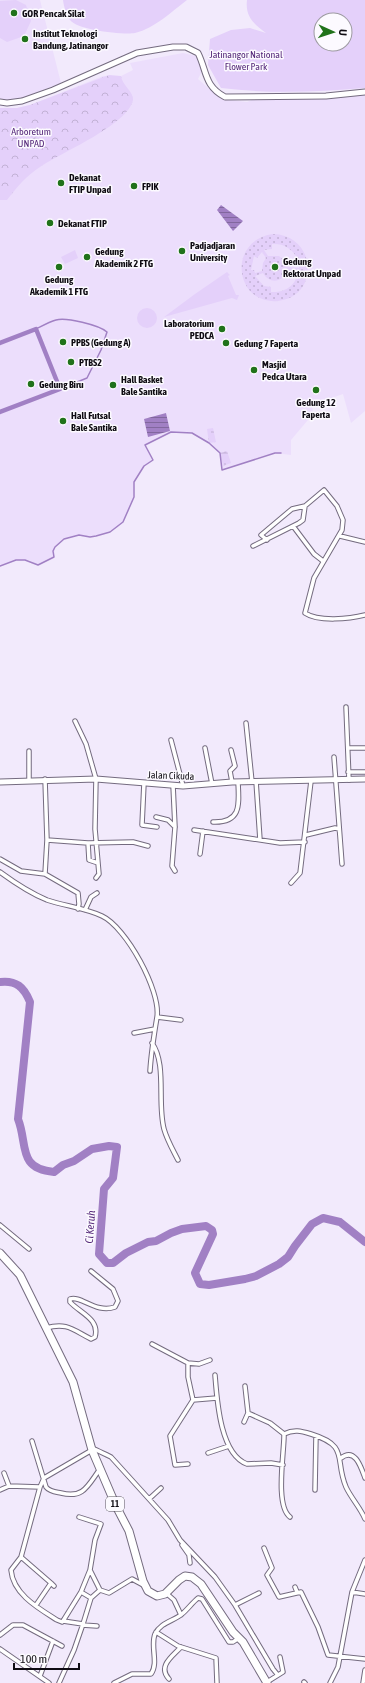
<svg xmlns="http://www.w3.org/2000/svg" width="365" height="1683" font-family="'Asap Condensed',sans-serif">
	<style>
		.built { fill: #ecdefc }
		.green { fill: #e4d0fa; fill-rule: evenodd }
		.forest { fill: url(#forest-crowns) }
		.wetland { fill: url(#wetland-marsh) }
		.park { fill: url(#park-dots); fill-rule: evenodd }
		.water { fill: url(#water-rules) }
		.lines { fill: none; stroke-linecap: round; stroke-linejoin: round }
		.stream { stroke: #a180c4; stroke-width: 1.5 }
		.canal { stroke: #a180c4; stroke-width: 4.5 }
		.river { stroke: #a180c4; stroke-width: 8 }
		.street-casing { stroke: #746b7f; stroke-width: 5.5 }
		.secondary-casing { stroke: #746b7f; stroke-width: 7 }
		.highway-casing { stroke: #746b7f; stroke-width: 9 }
		.street { stroke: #fff; stroke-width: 3.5 }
		.secondary { stroke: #fff; stroke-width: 5 }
		.highway { stroke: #fff; stroke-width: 7 }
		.poi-dot { fill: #20721a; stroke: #fcfaff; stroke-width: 1.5 }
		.labels { text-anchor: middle; stroke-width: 3; stroke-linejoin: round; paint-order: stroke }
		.shield { fill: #fcfaff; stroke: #56535a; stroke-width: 1 }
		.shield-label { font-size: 9px; font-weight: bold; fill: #0f0c13 }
		.poi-label { font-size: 10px; font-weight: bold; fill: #0f0c13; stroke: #fcfaff; text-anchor: start }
		.park-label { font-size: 10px; fill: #542779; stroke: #fcfaff }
		.street-label { font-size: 10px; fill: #0f0c13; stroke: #fcfaff }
		.water-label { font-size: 11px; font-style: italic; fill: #542879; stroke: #fcfaff }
	</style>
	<defs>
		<pattern id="forest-crowns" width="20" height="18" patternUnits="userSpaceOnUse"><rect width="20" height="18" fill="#e4d0fa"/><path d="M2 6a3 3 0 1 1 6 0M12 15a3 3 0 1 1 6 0" fill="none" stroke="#c2b1d5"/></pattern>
		<pattern id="wetland-marsh" width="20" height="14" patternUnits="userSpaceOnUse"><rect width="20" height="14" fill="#e4d0fa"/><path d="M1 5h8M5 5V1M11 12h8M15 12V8" fill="none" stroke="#c2b1d5"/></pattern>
		<pattern id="park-dots" width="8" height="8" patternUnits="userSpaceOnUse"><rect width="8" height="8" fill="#e4d0fa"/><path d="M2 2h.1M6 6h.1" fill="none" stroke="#c2b1d5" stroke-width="1.8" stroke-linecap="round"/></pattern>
		<pattern id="water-rules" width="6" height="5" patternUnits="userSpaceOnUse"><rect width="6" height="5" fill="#a180c4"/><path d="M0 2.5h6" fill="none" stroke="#82679e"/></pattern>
	</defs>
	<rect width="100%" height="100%" fill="#f2eafc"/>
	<path class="built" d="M0,0H40L61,83L23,98L6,103L0,101Z
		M183,53L196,56L202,67L201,73L198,79L221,99L247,102L254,99H319L365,95V411L351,423L343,394L312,405L313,414L291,440V455L275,453L222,469L220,453L209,443L192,433L170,432L145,445L153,460L144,466L134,482L133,500L123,522L117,528L96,536L90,537L79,535L64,539L55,547L54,557L38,565L29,560H16L0,566V108H17L30,105L103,76H121L133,70L130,63Z"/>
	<path class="green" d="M16,0L26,5L31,21L24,36L7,42L0,38V1Z
		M63,0H187C171,12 155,28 135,33C123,35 77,30 70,20C66,15 64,7 63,0Z
		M247,0H365V88C317,92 269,94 221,88L208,65L210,39L231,30L250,28L266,33C254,24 245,17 247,0ZM321,20H345V44H321Z
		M75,250L78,258L65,264L61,257Z
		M227,272L230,275L228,276L236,295H239L237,300L232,298L164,317L195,294Z
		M137 318a10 10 0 1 1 20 0a10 10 0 1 1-20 0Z"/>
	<path class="forest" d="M109,75L121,76C122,85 134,92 133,100C128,125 60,153 40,167C26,176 17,187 7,200H0V108H17L30,105Z"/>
	<path class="wetland" d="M213,428L216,442L209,443L207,429Z
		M227,451L231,463L223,466L220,453Z"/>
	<path class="park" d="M273,234C317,235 320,297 278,301C234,305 227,240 273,234ZM272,244C284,243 293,249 298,260L294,261V264L299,266V268L288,267L285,261L279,256H268L264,250L272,249ZM262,252L266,258L263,263L262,271L255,273L254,270H251L254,256L257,258ZM288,270L298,271C297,285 285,293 271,292V287L264,286L255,276L263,273C270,285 283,282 288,270Z"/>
	<path class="water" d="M221,205L243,221L233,231L217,210Z
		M166,413L170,431L148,437L144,419Z"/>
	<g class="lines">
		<path class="stream" d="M36,329C42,326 49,322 56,320C66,317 99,325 107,332L101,350L87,378L60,389
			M0,566L16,560H25L38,565L54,557L53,551L55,547L64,539L79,535L90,537L96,536L110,532L123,522L134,497V482L144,466L153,460L145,445L171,432L192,433L209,443L220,453L222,470L275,453H281"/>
		<path class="canal" d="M0,343L36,329L60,389L0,412"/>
		<path class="river" d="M0,982C16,980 24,987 30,1002L18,1119C28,1144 17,1169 54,1172L63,1165L74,1161L92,1149L109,1146L117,1147L113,1178L104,1189L99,1254L107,1263H113L126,1253L148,1242L156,1241L171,1233L182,1229L206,1226L212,1230L213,1234L195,1273L200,1284L209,1285L245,1279L256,1276L279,1264L288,1257L295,1246L312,1224L323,1218L340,1222L365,1242"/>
		<g class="street-casing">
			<path id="street" d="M293,526L314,554L323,561
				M340,536L365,542
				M267,540L261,535L292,509L305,506L324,490L337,506L343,520L342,530L314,578L305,613C318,622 350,619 365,615
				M253,546L299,523L303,520L305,506
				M346,707L349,780
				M75,721L86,744L96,779L95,829L99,874L96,878
				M246,723L252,782
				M171,740L183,786
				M205,748L212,784
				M348,748H365
				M231,750L235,766L230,771L232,782
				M334,757L342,864
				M348,772H365
				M45,779L47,840L88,843L133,842L148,846
				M29,780V751
				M256,781L260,840
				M144,783L142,825L157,827
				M173,785L175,827L172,866L175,871
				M156,817L168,820L175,827
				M213,822C242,823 239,804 238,782
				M194,830L280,843L305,842
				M306,835L335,828L339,829
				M88,843L89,860L98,863
				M200,854L203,831
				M0,859L21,871L45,874L78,893L79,904L78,909
				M0,872C15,883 30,893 47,900C65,906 85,908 102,916C126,927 161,991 157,1017C154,1035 151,1053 150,1071
				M45,874L47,840
				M291,883L300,873L311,781
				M85,910L91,897L97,893
				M157,1017L181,1020
				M134,1033L155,1029
				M152,1043C167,1064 157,1103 164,1129C167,1140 173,1150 178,1160
				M0,1225L29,1249
				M46,1328C67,1322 73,1330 91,1339L95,1337C100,1319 80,1313 70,1302V1299C81,1295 96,1314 115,1307L118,1301L113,1289L91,1271
				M152,1344L188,1363V1377L193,1400L170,1436L175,1465L188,1464
				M188,1363L199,1364L210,1360
				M215,1375C217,1400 220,1454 247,1464L271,1463L283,1465
				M245,1386L248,1413L270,1423L284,1434
				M193,1400L217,1398
				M244,1422L248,1413
				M32,1441L46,1487C50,1492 56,1492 61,1493C84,1499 88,1485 100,1469
				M91,1448C93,1448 107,1455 111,1457L168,1520L180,1540L215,1577L235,1605L273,1669L277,1674
				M208,1453L229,1446
				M341,1458C355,1447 361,1467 365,1478
				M4,1473L9,1486L40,1487
				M0,1490L9,1486
				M315,1490L316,1436
				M149,1499L161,1488
				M79,1517L101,1524L95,1540L90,1570L81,1592
				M290,1517C275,1506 284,1454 284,1436V1434C294,1429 301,1431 311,1434C350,1446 334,1459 346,1487C351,1498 360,1507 365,1519
				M182,1545L189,1555L190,1563
				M264,1548L272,1568L267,1575L279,1597L301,1592L318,1627L328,1655L365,1659
				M21,1557L11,1570C13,1594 38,1608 57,1620L62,1622L63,1621
				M90,1570L100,1590
				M51,1583L21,1557L40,1487L44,1478L92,1450
				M295,1587L297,1592
				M100,1590L109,1593L132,1579L145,1586
				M352,1592L365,1594
				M166,1593L174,1600L181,1615
				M36,1605L51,1583L54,1586
				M235,1605L259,1593
				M83,1624L91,1598L100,1590
				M82,1625L97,1626
				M156,1632L178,1646L216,1658L217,1683
				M0,1635L13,1625H23L62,1646
				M0,1649L49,1683
				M40,1676L53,1641
				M169,1679C157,1666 173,1656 181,1647
				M267,1682L283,1672L280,1657
				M304,1682L305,1683
				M59,1683L74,1650L83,1624L63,1621L81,1592L91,1598
				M114,1683L132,1674H151C159,1663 150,1646 155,1634C161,1622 174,1621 182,1614C188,1609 192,1603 198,1598L202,1599L229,1642H233L239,1638
				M330,1683L338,1667L352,1592L365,1560
				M363,1683L365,1670"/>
		</g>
		<g class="secondary-casing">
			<path id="secondary" d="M0,102L7,103L22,101L53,90L137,53L173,47H186L198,53C207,71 204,86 225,97L326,96L365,92
				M0,782L96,779L183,786L232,782L365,779"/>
		</g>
		<g class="highway-casing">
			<path id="highway" d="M0,1253L20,1275L73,1382L92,1450L116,1506L129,1531L143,1581L148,1591L157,1596L165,1594L179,1580L185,1576L192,1577L201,1584L233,1632L243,1642L267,1683"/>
		</g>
		<use href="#street" class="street"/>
		<use href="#secondary" class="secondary"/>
		<use href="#highway" class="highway"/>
	</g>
	<g class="poi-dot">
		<circle cx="14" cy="13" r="4"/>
		<circle cx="25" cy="39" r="4"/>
		<circle cx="61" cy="183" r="4"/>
		<circle cx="134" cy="186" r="4"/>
		<circle cx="50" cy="223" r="4"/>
		<circle cx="182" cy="251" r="4"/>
		<circle cx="87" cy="257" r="4"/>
		<circle cx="59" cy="267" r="4"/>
		<circle cx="275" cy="267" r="4"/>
		<circle cx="222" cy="329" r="4"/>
		<circle cx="63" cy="342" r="4"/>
		<circle cx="226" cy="343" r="4"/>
		<circle cx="71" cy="362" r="4"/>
		<circle cx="254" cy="370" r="4"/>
		<circle cx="31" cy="384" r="4"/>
		<circle cx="113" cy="385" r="4"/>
		<circle cx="316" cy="390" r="4"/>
		<circle cx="63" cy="421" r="4"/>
	</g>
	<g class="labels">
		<rect class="shield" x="106" y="1497" width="18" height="14" rx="3"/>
		<g class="shield-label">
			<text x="115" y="1507">11</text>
		</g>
		<g class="poi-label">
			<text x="22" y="17">GOR Pencak Silat</text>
			<text x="33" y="37">Institut Teknologi<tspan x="33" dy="12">Bandung, Jatinangor</tspan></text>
			<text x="69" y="181">Dekanat<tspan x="69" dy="12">FTIP Unpad</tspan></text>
			<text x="142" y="190">FPIK</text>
			<text x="58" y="227">Dekanat FTIP</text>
			<text x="190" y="249">Padjadjaran<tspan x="190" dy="12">University</tspan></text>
			<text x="95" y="255">Gedung<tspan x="95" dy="12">Akademik 2 FTG</tspan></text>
			<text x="283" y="265">Gedung<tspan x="283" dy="12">Rektorat Unpad</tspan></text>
			<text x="59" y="283" text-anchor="middle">Gedung<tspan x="59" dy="12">Akademik 1 FTG</tspan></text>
			<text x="214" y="327" text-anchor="end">Laboratorium<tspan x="214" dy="12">PEDCA</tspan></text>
			<text x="71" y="346">PPBS (Gedung A)</text>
			<text x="234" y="347">Gedung 7 Faperta</text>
			<text x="79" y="366">PTBS2</text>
			<text x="262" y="368">Masjid<tspan x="262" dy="12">Pedca Utara</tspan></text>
			<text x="121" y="383">Hall Basket<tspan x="121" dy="12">Bale Santika</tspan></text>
			<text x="39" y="388">Gedung Biru</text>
			<text x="316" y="406" text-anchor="middle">Gedung 12<tspan x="316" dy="12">Faperta</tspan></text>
			<text x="71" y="419">Hall Futsal<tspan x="71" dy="12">Bale Santika</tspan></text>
		</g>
		<g class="park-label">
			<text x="246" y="58">Jatinangor National<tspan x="246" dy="12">Flower Park</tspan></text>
			<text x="31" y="135">Arboretum<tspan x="31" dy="12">UNPAD</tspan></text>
		</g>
		<g class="street-label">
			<text transform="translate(171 775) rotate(2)" y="4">Jalan Cikuda</text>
		</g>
		<g class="water-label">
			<text transform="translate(90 1227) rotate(-86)" y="4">Ci Keruh</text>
		</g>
	</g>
	<g transform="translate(333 32) rotate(93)"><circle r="19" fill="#fcfaff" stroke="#9d9ba1"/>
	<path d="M0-3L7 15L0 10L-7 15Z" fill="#20721a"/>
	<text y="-6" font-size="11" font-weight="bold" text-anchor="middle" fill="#0f0c13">U</text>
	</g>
	<path d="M14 1663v6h65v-6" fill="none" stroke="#0f0c13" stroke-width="2"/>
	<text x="20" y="1663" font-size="12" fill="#0f0c13" stroke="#fcfaff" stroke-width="3" paint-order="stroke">100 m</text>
</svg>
